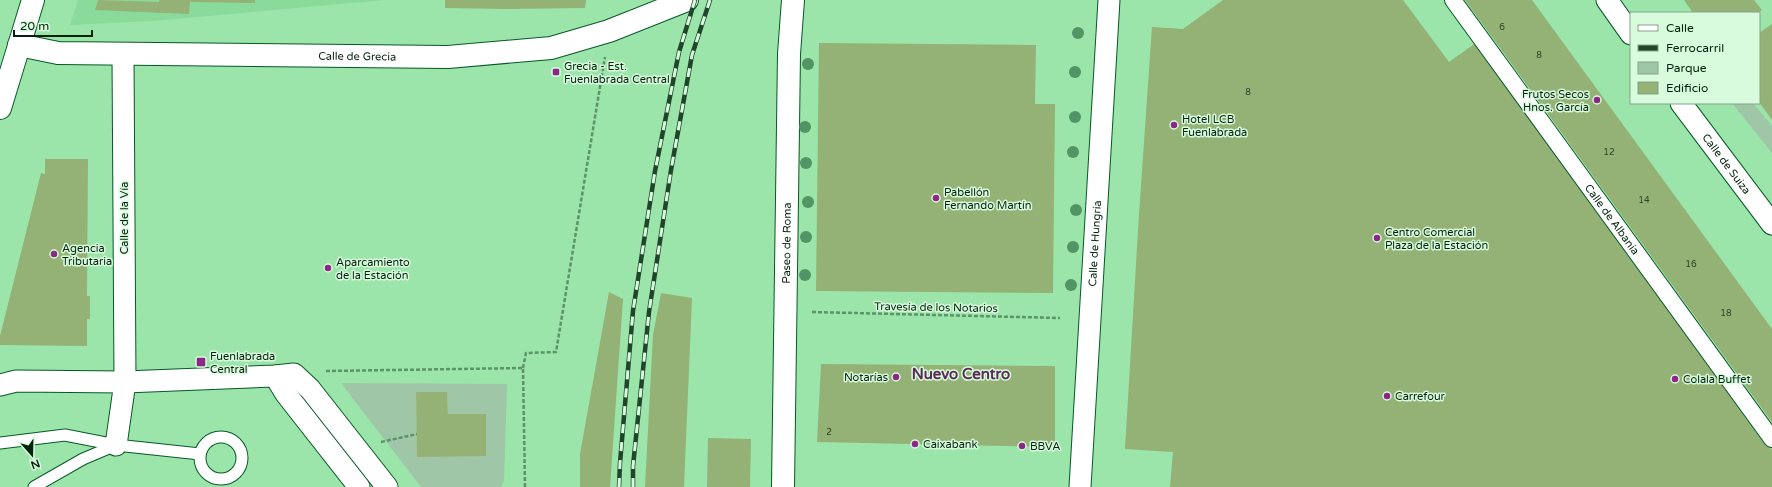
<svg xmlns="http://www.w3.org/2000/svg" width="1772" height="487" font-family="'Varela Round',sans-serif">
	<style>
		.built { fill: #8adb9b }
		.green { fill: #9fc6a6; fill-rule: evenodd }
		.building { fill: #94b176 }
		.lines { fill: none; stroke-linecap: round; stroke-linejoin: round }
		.service-casing { stroke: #065927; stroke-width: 13 }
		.pedestrian-casing { stroke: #065927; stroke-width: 18 }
		.minor-casing { stroke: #065927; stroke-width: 23 }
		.tertiary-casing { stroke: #065927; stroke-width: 24 }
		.primary-casing { stroke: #065927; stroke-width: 24 }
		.path { stroke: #5c9368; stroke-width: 2.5; stroke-dasharray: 4 2; stroke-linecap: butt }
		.service { stroke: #fff; stroke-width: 11 }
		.pedestrian { stroke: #fff; stroke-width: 16 }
		.minor { stroke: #fff; stroke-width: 21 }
		.tertiary { stroke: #fff; stroke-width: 22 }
		.primary { stroke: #fff; stroke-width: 22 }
		.rail-casing { stroke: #1f452a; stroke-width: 4.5 }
		.rail { stroke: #d8fbdd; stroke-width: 3; stroke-dasharray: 9; stroke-linecap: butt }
		.tree { fill: #529463 }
		.poi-dot { fill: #8e2589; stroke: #d8fbdd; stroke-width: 1.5 }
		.labels { text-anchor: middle; stroke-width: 3; stroke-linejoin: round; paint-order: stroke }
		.number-label { font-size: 9px; fill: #274526 }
		.street-label { font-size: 11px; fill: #03210c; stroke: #d8fbdd }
		.poi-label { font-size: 11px; fill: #03210c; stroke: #d8fbdd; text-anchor: start }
		.district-label { font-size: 15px; font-weight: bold; fill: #5b2858; stroke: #d8fbdd }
	</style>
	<rect width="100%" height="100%" fill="#9be4aa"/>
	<path class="built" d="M78,0H385L152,21L70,25Z"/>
	<path class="green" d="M1732,103H1753L1772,126V153Z
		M341,383L507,384L504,480L501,487H421ZM416,392H447L448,414L486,415V456H417Z"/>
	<path class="building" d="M98,0L159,2L160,0H255V3L190,2L189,14L95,10Z
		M445,0H586L585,8L508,9L445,8Z
		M1223,0H1403L1449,62L1477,42L1665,306L1772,450V487H1170L1173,452L1125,449L1139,214L1152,27L1183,29Z
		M1465,0H1532L1772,329V422Z
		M1684,0H1754L1762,10L1758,13H1693Z
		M1772,24V120L1759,102V33Z
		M819,43L1036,45L1035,104H1055L1053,293L816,291Z
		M45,159H88L87,296H90V319H87V346L0,345V336L41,173L45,174Z
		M609,292L623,299L610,487H580V454Z
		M661,293L692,298L684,487H645L653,335Z
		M821,364L1055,366V447L817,442Z
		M416,392H447L448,414H486V456L417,457Z
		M708,438L751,439L750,487H707Z"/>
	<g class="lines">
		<g class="service-casing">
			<path id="service" d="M200 458a21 21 0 1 1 42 0a21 21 0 1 1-42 0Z
				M0,443L65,435L116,445L83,459L34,487
				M116,445L200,454"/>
		</g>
		<g class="pedestrian-casing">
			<g id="pedestrian">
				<path id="s1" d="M1453,0L1772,439"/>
			</g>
		</g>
		<g class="minor-casing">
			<g id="minor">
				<path d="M1607,0L1631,34"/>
				<path id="s2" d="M1681,103L1772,224"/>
				<path d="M275,376L286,394L359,487"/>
				<path d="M0,385L16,381L125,382L275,376L294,374L310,389L387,487"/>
				<path d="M116,445L125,382L123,55"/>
				<path id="s3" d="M1080,487L1109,0"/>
			</g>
		</g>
		<g class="tertiary-casing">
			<g id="tertiary">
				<path id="s4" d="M19,45L58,53L448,57L551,48L609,31L687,0"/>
				<path id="s5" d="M783,487L789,54L793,0"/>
			</g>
		</g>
		<g class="primary-casing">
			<path id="primary" d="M0,108L33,0"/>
		</g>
		<path class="path" d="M812,312L1060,318
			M523,368L526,353L556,352L605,57
			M326,371L523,368L525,487
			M381,442L417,434"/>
		<use href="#service" class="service"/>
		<use href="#pedestrian" class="pedestrian"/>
		<use href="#minor" class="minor"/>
		<use href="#tertiary" class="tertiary"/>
		<use href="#primary" class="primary"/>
		<g class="rail-casing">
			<path id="rail" d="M619,487L620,463L633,311L655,171L679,52L695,0
				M633,487V466L649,312L671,170L692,55L710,0"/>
		</g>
		<use href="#rail" class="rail"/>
	</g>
	<g class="tree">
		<circle cx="1078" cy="33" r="6"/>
		<circle cx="808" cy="64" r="6"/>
		<circle cx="1075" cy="72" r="6"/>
		<circle cx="1075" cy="117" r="6"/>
		<circle cx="805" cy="127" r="6"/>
		<circle cx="1073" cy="152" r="6"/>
		<circle cx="806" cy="163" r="6"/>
		<circle cx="808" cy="202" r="6"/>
		<circle cx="1076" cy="210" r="6"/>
		<circle cx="806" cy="237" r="6"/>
		<circle cx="1073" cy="247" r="6"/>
		<circle cx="805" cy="275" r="6"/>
		<circle cx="1071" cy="285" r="6"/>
	</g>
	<g class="poi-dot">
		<rect x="552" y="68" width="8" height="8" rx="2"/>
		<circle cx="1597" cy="100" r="4"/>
		<circle cx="1174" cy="125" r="4"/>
		<circle cx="936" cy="198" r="4"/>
		<circle cx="1377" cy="238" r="4"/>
		<circle cx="54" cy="254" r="4"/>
		<circle cx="328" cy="268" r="4"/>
		<rect x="196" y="357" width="10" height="10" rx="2"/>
		<circle cx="896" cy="377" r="4"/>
		<circle cx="1675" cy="379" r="4"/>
		<circle cx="1387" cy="396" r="4"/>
		<circle cx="915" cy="444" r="4"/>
		<circle cx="1022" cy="446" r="4"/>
	</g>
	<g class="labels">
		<g class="number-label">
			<text x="1502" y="30">6</text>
			<text x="1539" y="58">8</text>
			<text x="1248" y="95">8</text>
			<text x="1609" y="155">12</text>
			<text x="1644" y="203">14</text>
			<text x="1691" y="267">16</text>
			<text x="1726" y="316">18</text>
			<text x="829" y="435">2</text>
		</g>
		<g class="street-label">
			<text dy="4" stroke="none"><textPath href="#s4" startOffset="339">Calle de Grecia</textPath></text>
			<text dy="4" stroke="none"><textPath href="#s2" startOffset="76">Calle de Suiza</textPath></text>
			<text transform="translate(124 218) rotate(-90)" y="4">Calle de la Vía</text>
			<text dy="4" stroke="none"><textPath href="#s1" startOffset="271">Calle de Albania</textPath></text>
			<text dy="4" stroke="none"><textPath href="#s5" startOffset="244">Paseo de Roma</textPath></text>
			<text dy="4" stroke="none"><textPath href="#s3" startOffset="244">Calle de Hungría</textPath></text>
			<text transform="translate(936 307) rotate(1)" y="4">Travesía de los Notarios</text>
		</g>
		<g class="poi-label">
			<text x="564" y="70">Grecia - Est.<tspan x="564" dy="13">Fuenlabrada Central</tspan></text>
			<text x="1589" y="98" text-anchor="end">Frutos Secos<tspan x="1589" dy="13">Hnos. García</tspan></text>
			<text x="1182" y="123">Hotel LCB<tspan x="1182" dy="13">Fuenlabrada</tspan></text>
			<text x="944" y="196">Pabellón<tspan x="944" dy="13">Fernando Martín</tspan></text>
			<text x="1385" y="236">Centro Comercial<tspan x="1385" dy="13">Plaza de la Estación</tspan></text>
			<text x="62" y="252">Agencia<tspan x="62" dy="13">Tributaria</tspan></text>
			<text x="336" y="266">Aparcamiento<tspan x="336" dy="13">de la Estación</tspan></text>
			<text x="210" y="360">Fuenlabrada<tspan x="210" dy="13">Central</tspan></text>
			<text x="888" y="381" text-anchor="end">Notarías</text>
			<text x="1683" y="383">Colala Buffet</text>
			<text x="1395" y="400">Carrefour</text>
			<text x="923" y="448">Caixabank</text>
			<text x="1030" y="450">BBVA</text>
		</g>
		<g class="district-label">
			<text x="961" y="379">Nuevo Centro</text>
		</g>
	</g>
	<rect x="1630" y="12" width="130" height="92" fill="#d8fbdd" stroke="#83a489"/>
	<rect x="1638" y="25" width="20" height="6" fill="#ffffff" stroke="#83a489"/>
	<text x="1666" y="32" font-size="12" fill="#03210c">Calle</text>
	<rect x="1638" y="45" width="20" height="6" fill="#1f452a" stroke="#83a489"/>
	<text x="1666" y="52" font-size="12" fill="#03210c">Ferrocarril</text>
	<rect x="1638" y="62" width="20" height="12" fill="#9fc6a6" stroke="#83a489"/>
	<text x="1666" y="72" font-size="12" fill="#03210c">Parque</text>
	<rect x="1638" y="82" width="20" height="12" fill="#94b176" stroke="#83a489"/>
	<text x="1666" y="92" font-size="12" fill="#03210c">Edificio</text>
	<g transform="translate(32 455) rotate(160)" stroke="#d8fbdd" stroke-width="3" paint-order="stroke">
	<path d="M0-3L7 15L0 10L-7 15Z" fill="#03210c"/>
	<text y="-6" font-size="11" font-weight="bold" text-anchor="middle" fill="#03210c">N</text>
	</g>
	<path d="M14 30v6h78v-6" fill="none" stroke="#03210c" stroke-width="2"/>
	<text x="20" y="30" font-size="12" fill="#03210c" stroke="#d8fbdd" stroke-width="3" paint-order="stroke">20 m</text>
</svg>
